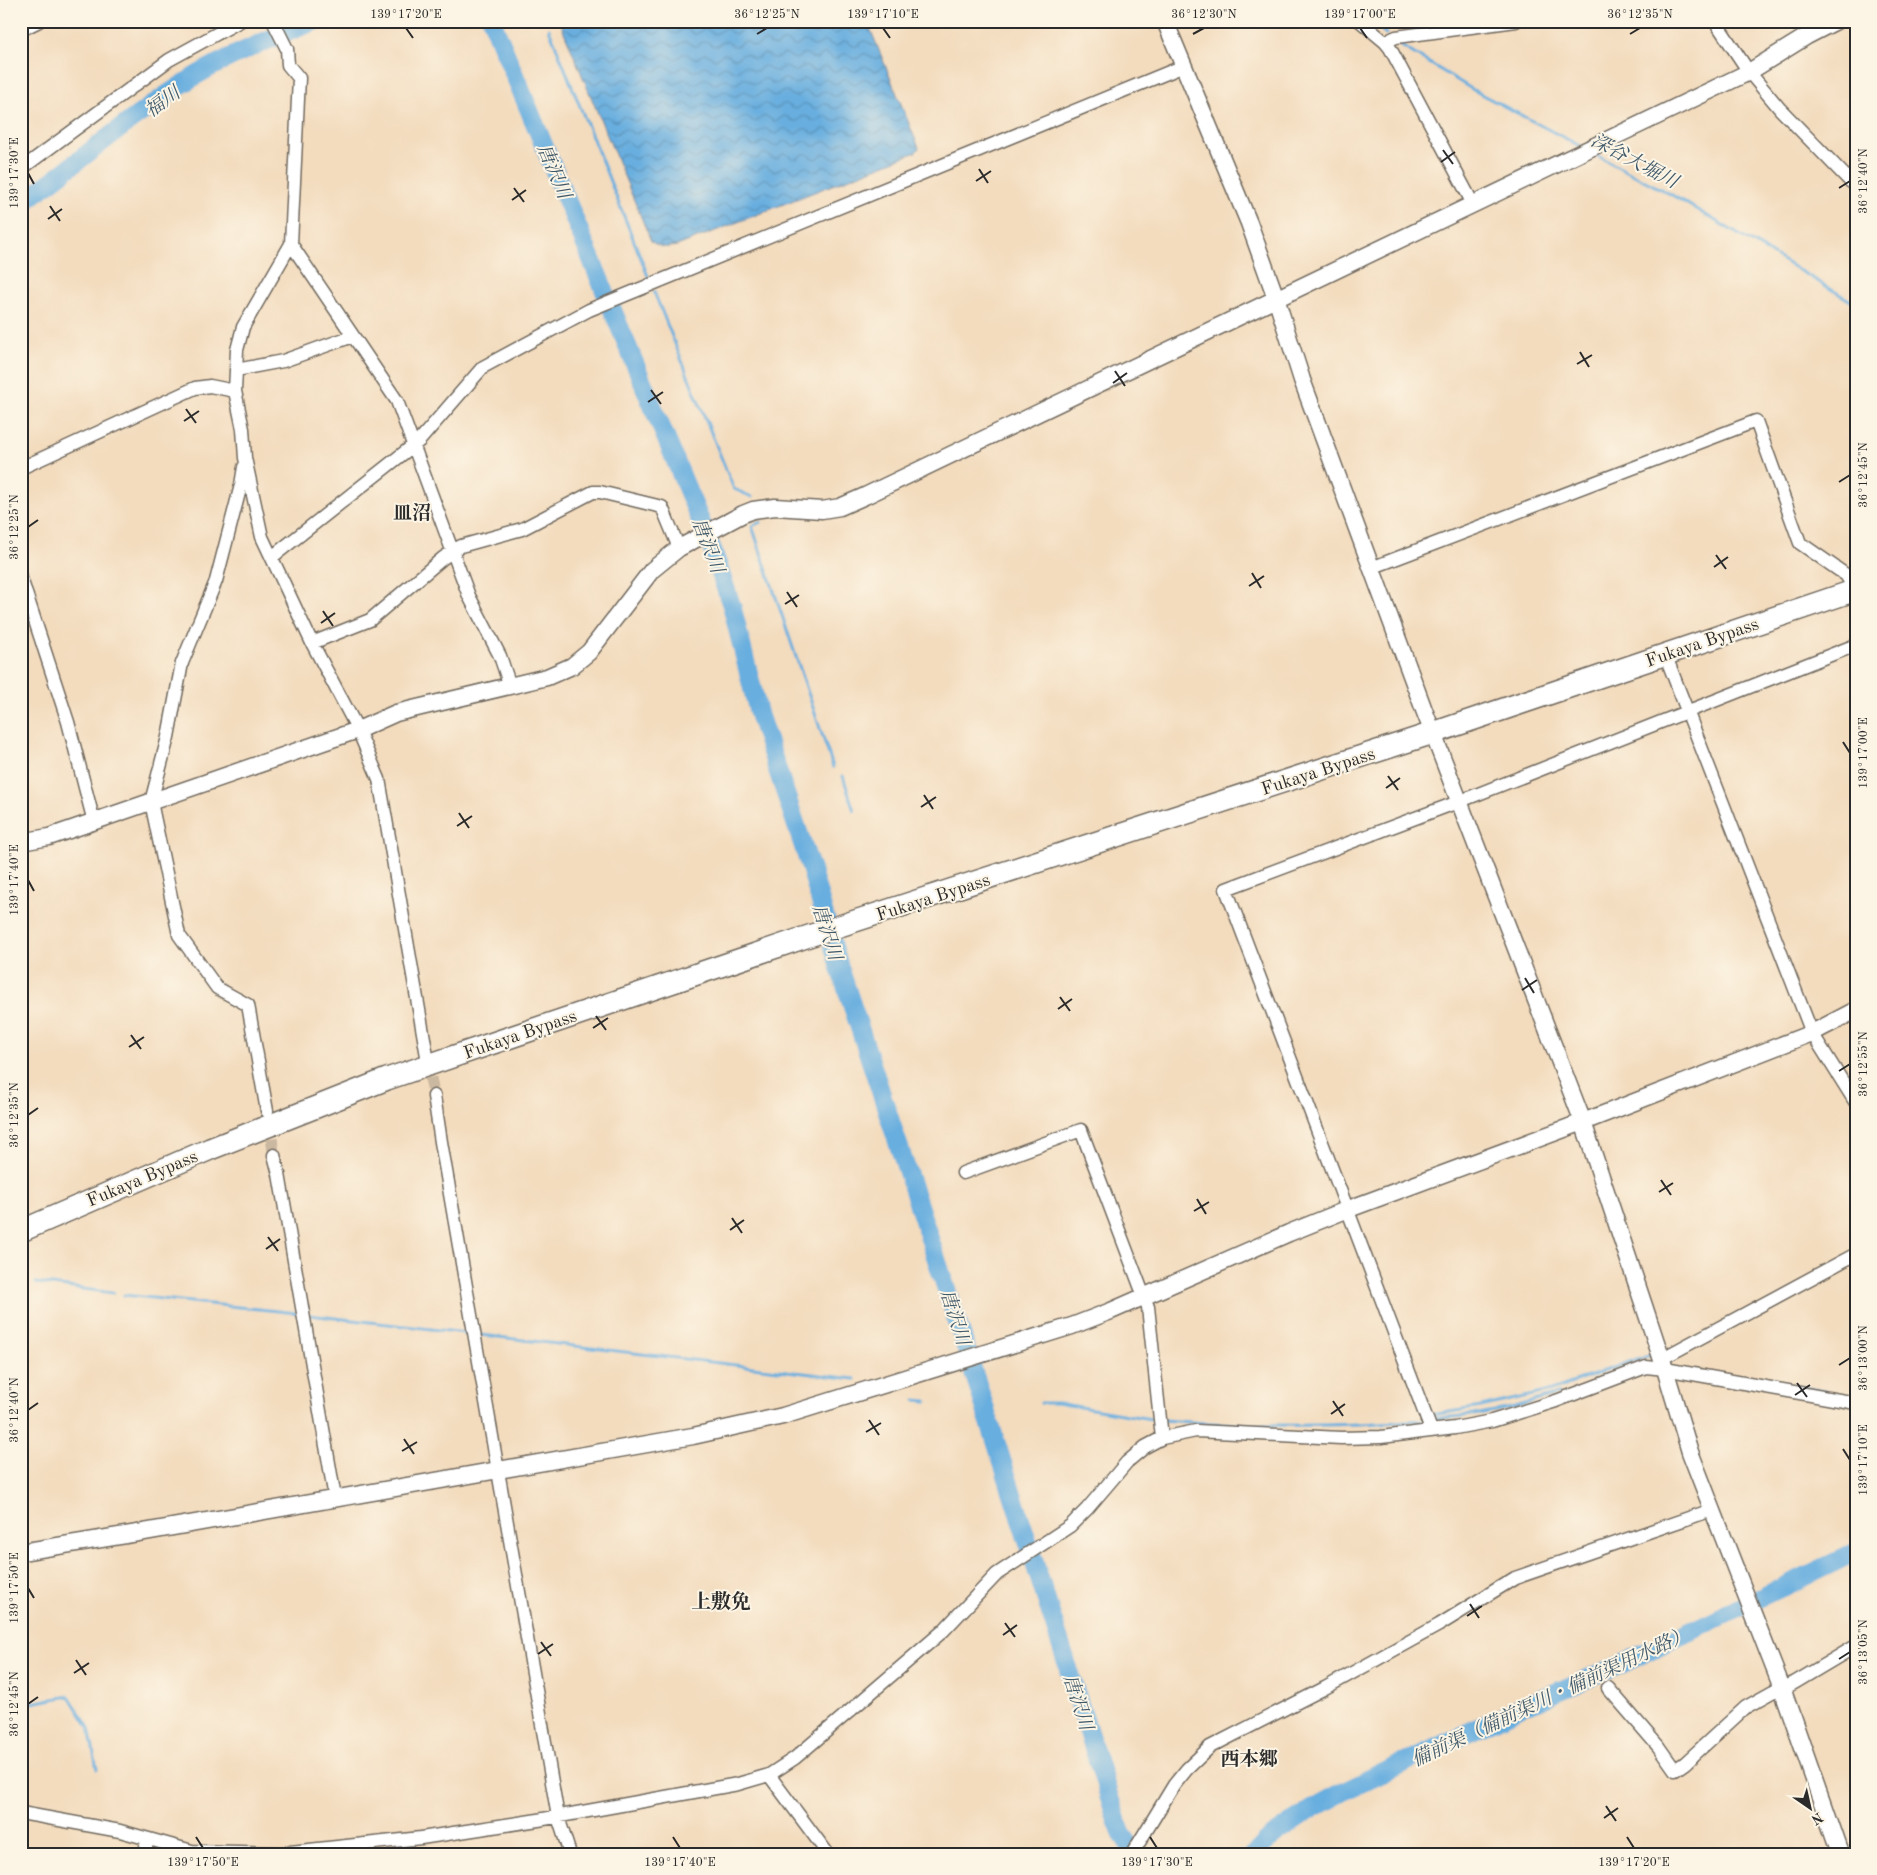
<svg xmlns="http://www.w3.org/2000/svg" width="1877" height="1875" font-family="'Old Standard TT','Noto Serif JP',serif">
	<style>
		.water { fill: url(#water-waves); stroke: #4a6c85 }
		.lines { fill: none; stroke-linecap: round; stroke-linejoin: round }
		.stream { stroke: #68aedf; stroke-width: 3 }
		.river { stroke: #68aedf; stroke-width: 19 }
		.street-tunnel { stroke: #cbb8a0; stroke-width: 12; stroke-dasharray: 12 6; stroke-linecap: butt }
		.street-casing { stroke: #71695e; stroke-width: 15 }
		.secondary-casing { stroke: #71695e; stroke-width: 19 }
		.highway-casing { stroke: #71695e; stroke-width: 24 }
		.street { stroke: #fff; stroke-width: 12 }
		.secondary { stroke: #fff; stroke-width: 16 }
		.highway { stroke: #fff; stroke-width: 21 }
		.ticks { fill: none; stroke: #2b2b2b; stroke-width: 2 }
		.labels { text-anchor: middle; stroke-width: 4; stroke-linejoin: round; paint-order: stroke }
		.street-label { font-size: 18px; fill: #2b2b2b; stroke: #fcf5e5 }
		.water-label { font-size: 19px; font-style: italic; fill: #40596a; stroke: #fcf5e5 }
		.neighbourhood-label { font-size: 19px; font-weight: bold; fill: #2b2b2b; stroke: #fcf5e5 }
		.quarter-label { font-size: 20px; font-weight: bold; fill: #2b2b2b; stroke: #fcf5e5 }
		.neatline { fill: none; stroke: #2b2b2b; stroke-width: 2 }
		.ticks-label { font-size: 12px; text-anchor: middle; fill: #2b2b2b }
	</style>
	<defs>
		<pattern id="water-waves" width="16" height="10" patternUnits="userSpaceOnUse" patternTransform="scale(1.25)"><rect width="16" height="10" fill="#68aedf"/><path d="M0 5q4-4 8 0t8 0" fill="none" stroke="#568eb5"/></pattern>
	</defs>
	<rect width="100%" height="100%" fill="#fcf5e5"/>
	<filter id="ink" filterUnits="userSpaceOnUse"><feTurbulence type="fractalNoise" baseFrequency=".02" numOctaves="2"/><feDisplacementMap in="SourceGraphic" scale="10" xChannelSelector="R" yChannelSelector="G"/><feConvolveMatrix kernelMatrix="1 2 1 2 8 2 1 2 1" color-interpolation-filters="sRGB"/></filter>
	<filter id="wash" filterUnits="userSpaceOnUse"><feTurbulence type="fractalNoise" baseFrequency=".0096" numOctaves="4" result="noise"/><feDisplacementMap in="SourceGraphic" scale="20" xChannelSelector="R" yChannelSelector="G"/><feGaussianBlur stdDeviation="1.12" result="paint"/><feColorMatrix in="noise" values="0 0 0 0 0 0 0 0 0 0 0 0 0 0 0 0 0 1.4 0 .05"/><feComposite in="paint" operator="in"/></filter>
	<g filter="url(#wash)">
		<rect width="100%" height="100%" fill="#f3dbbd"/>
		<path class="water" d="M563,21H867L919,148L916,152L677,246C666,248 659,248 651,241L562,27Z"/>
		<g class="lines">
			<path class="stream" d="M1371,21L1386,34
				M549,29L648,276
				M1398,44L1475,91L1580,146
				M1592,153L1672,195L1856,304
				M654,292L734,489L752,497
				M761,522L752,526L833,767
				M843,776L854,811
				M36,1283L114,1293
				M124,1295L297,1313
				M309,1315L466,1333
				M481,1335L855,1379
				M1736,1375L1828,1392
				M916,1400L927,1401
				M1041,1403H1057L1157,1420
				M1430,1415L1481,1407L1550,1391L1654,1353
				M1430,1419L1473,1415L1511,1408L1558,1394
				M1163,1420C1250,1427 1337,1427 1424,1420
				M21,1705L69,1696L89,1728L97,1769"/>
			<path class="river" d="M492,21L713,551L732,607L759,715L811,869L840,969L962,1336L1117,1821L1122,1834L1136,1854
				M21,204C80,161 135,113 197,75C234,53 275,37 315,21
				M1254,1854L1265,1842L1286,1827L1314,1808L1347,1790L1517,1709L1622,1664L1856,1552"/>
		</g>
	</g>
	<g filter="url(#ink)">
		<g class="lines">
			<path class="street-tunnel" d="M427,1060L434,1096
				M269,1121L274,1155"/>
			<g class="street-casing">
				<path id="street" d="M273,21L287,49L288,65L299,78L291,244L243,327L237,350L235,391L243,429L245,458L262,537L312,643L358,730L379,779L427,1056
					M1360,21L1385,42
					M1715,21L1749,72L1780,109L1851,182H1856
					M21,30L39,21
					M21,169L169,60L240,21
					M1473,204L1390,48L1385,42L1396,37L1516,21
					M291,244L397,401L469,596L500,656L510,686
					M236,370L283,361L353,336
					M244,467L241,485L216,581L182,663L168,737L151,802L179,935L217,988L248,1005L267,1111
					M21,468L195,388L210,386L235,391
					M272,557L419,441L483,367L589,310L1184,66
					M1371,568L1756,421L1800,543L1846,575L1855,590
					M21,578L68,722L94,822
					M312,643L370,620L443,558L461,546L522,529L593,492H600L662,507L679,548
					M1665,654L1812,1033L1856,1103
					M434,1096L441,1142L558,1817L570,1854
					M274,1155L279,1174L335,1498
					M963,1173L1081,1130L1148,1307L1162,1438
					M1661,1359L1856,1254
					M1431,1430L1226,889L1458,802L1856,645
					M1608,1688L1658,1746L1675,1770L1685,1763L1746,1707L1773,1692L1794,1683L1856,1646
					M769,1775L828,1854
					M21,1813L120,1831L192,1851L281,1853L421,1838L538,1820L738,1784L769,1775L795,1758L943,1631L997,1574L1070,1526L1087,1509L1127,1462L1145,1447L1162,1438L1196,1431L1341,1438L1381,1437L1455,1428L1492,1421L1556,1401L1646,1367L1665,1369L1856,1403
					M145,1854L147,1839
					M1132,1854L1174,1785L1187,1769L1210,1747L1325,1688L1439,1625L1515,1578L1712,1510"/>
			</g>
			<g class="secondary-casing">
				<path id="secondary" d="M1165,21L1249,223L1276,298L1302,380L1424,710L1583,1122L1665,1369L1690,1452L1782,1688L1840,1854
					M21,842L49,837L358,730L396,713L547,677L572,666L589,652L652,570L679,548L743,514L753,510L775,507L822,510L840,507L865,496L1749,72L1807,36L1836,21
					M21,1552L144,1532L693,1436L783,1416L1072,1326L1111,1311L1289,1233L1346,1210L1583,1122L1812,1033L1856,1010"/>
			</g>
			<g class="highway-casing">
				<path id="highway" d="M21,1231L210,1149L387,1079L809,936L1433,733L1856,590"/>
			</g>
			<use href="#street" class="street"/>
			<use href="#secondary" class="secondary"/>
			<use href="#highway" class="highway"/>
		</g>
	</g>
	<path class="ticks" d="M406,28L413,38M883,28L890,38M1360,28L1367,38M757,34L767,28M1193,34L1204,28M1630,34L1640,28M1443,150L1453,164M1441,162L1455,152M979,169L988,183M28,173L34,184M976,181L991,171M514,188L524,202M1839,188L1850,181M512,200L526,190M50,206L60,221M48,219L62,209M1580,352L1589,367M1577,364L1592,355M1115,371L1125,386M1113,383L1127,373M651,390L661,404M648,402L663,392M186,409L196,423M184,421L199,411M1839,482L1850,475M28,527L38,520M1716,555L1726,569M1714,567L1728,557M1252,573L1261,588M1249,586L1264,576M787,592L797,607M785,604L799,595M323,611L333,626M321,623L335,613M1843,742L1850,753M1388,776L1398,790M1386,788L1400,778M924,795L933,809M921,807L936,797M459,813L469,828M457,826L472,816M28,880L34,891M1525,978L1534,993M1522,990L1537,980M1060,997L1070,1011M1058,1009L1072,999M596,1016L606,1030M593,1028L608,1018M131,1035L141,1049M129,1047L144,1037M1839,1071L1850,1064M28,1115L38,1108M1661,1180L1671,1195M1659,1192L1673,1183M1197,1199L1206,1214M1194,1211L1209,1202M732,1218L742,1233M730,1230L744,1220M268,1237L278,1251M266,1249L280,1239M1839,1365L1850,1358M1797,1383L1807,1397M1795,1395L1810,1385M1333,1401L1343,1416M28,1410L38,1403M1331,1414L1345,1404M869,1420L879,1435M866,1432L881,1423M404,1439L414,1454M1843,1449L1850,1460M402,1451L417,1442M28,1588L34,1598M1470,1604L1479,1618M1467,1616L1482,1606M1005,1623L1015,1637M1003,1635L1017,1625M541,1642L551,1656M538,1654L553,1644M1839,1659L1850,1652M76,1660L86,1675M74,1673L89,1663M28,1704L38,1697M1606,1806L1616,1821M1604,1818L1618,1808M196,1837L203,1848M673,1837L680,1848M1150,1837L1157,1848M1627,1837L1634,1848"/>
	<g class="labels">
		<g class="street-label">
			<text transform="translate(1702 642) rotate(-19)" y="6">Fukaya Bypass</text>
			<text transform="translate(1318 771) rotate(-18)" y="6">Fukaya Bypass</text>
			<text transform="translate(933 897) rotate(-18)" y="6">Fukaya Bypass</text>
			<text transform="translate(520 1034) rotate(-19)" y="6">Fukaya Bypass</text>
			<text transform="translate(142 1178) rotate(-23)" y="6">Fukaya Bypass</text>
		</g>
		<g class="water-label">
			<text transform="translate(162 101) rotate(-36)" y="7">福川</text>
			<text transform="translate(1635 160) rotate(28)" y="7">深谷大堀川</text>
			<text transform="translate(555 171) rotate(67)" y="7">唐沢川</text>
			<text transform="translate(709 545) rotate(69)" y="7">唐沢川</text>
			<text transform="translate(828 932) rotate(72)" y="7">唐沢川</text>
			<text transform="translate(956 1317) rotate(72)" y="7">唐沢川</text>
			<text transform="translate(1550 1696) rotate(-25)" y="7">備前渠（備前渠川・備前渠用水路）</text>
			<text transform="translate(1079 1702) rotate(72)" y="7">唐沢川</text>
		</g>
		<g class="neighbourhood-label">
			<text x="412" y="519">皿沼</text>
			<text x="1249" y="1765">西本郷</text>
		</g>
		<g class="quarter-label">
			<text x="721" y="1608">上敷免</text>
		</g>
	</g>
	<rect width="1877" height="1875" fill="none" stroke="#fcf5e5" stroke-width="55"/>
	<g transform="translate(1810 1808) rotate(146)" stroke="#fcf5e5" stroke-width="4" paint-order="stroke">
	<path d="M0-4L9 19L0 12L-9 19Z" fill="#2b2b2b"/>
	<text y="-8" font-size="14" font-weight="bold" text-anchor="middle" fill="#2b2b2b">N</text>
	</g>
	<rect x="28" y="28" width="1822" height="1820" class="neatline"/>
	<g class="ticks-label">
		<text x="406" y="18">139°17'20"E</text>
		<text x="767" y="18">36°12'25"N</text>
		<text x="883" y="18">139°17'10"E</text>
		<text x="1204" y="18">36°12'30"N</text>
		<text x="1360" y="18">139°17'00"E</text>
		<text x="1640" y="18">36°12'35"N</text>
		<text transform="translate(14 173) rotate(-90)" y="4">139°17'30"E</text>
		<text transform="translate(1863 181) rotate(-90)" y="4">36°12'40"N</text>
		<text transform="translate(1863 475) rotate(-90)" y="4">36°12'45"N</text>
		<text transform="translate(14 527) rotate(-90)" y="4">36°12'25"N</text>
		<text transform="translate(1863 753) rotate(-90)" y="4">139°17'00"E</text>
		<text transform="translate(14 880) rotate(-90)" y="4">139°17'40"E</text>
		<text transform="translate(1863 1064) rotate(-90)" y="4">36°12'55"N</text>
		<text transform="translate(14 1115) rotate(-90)" y="4">36°12'35"N</text>
		<text transform="translate(1863 1358) rotate(-90)" y="4">36°13'00"N</text>
		<text transform="translate(14 1410) rotate(-90)" y="4">36°12'40"N</text>
		<text transform="translate(1863 1460) rotate(-90)" y="4">139°17'10"E</text>
		<text transform="translate(14 1588) rotate(-90)" y="4">139°17'50"E</text>
		<text transform="translate(1863 1652) rotate(-90)" y="4">36°13'05"N</text>
		<text transform="translate(14 1704) rotate(-90)" y="4">36°12'45"N</text>
		<text x="203" y="1866">139°17'50"E</text>
		<text x="680" y="1866">139°17'40"E</text>
		<text x="1157" y="1866">139°17'30"E</text>
		<text x="1634" y="1866">139°17'20"E</text>
	</g>
</svg>
